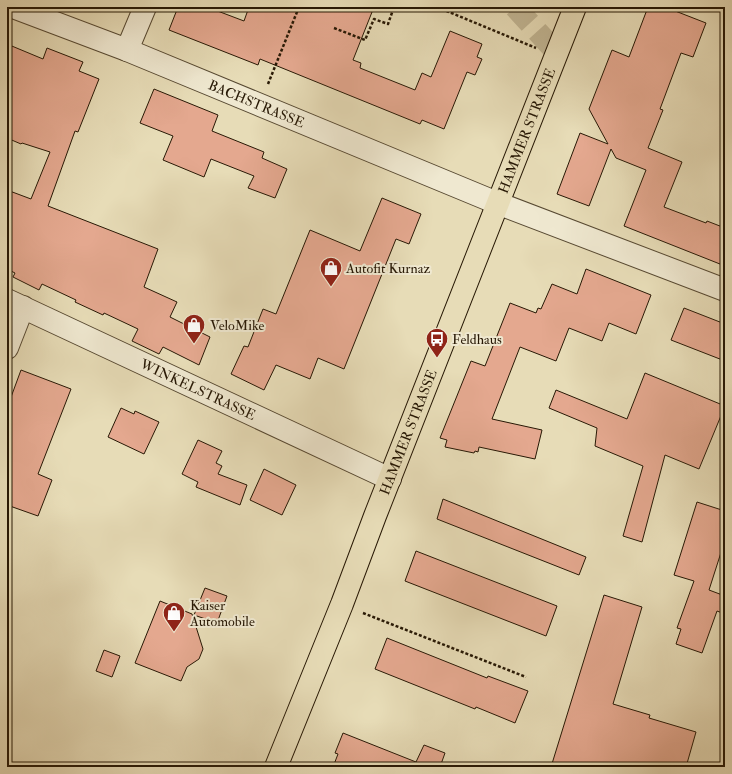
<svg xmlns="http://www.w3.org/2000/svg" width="732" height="774" font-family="'IM FELL Double Pica',serif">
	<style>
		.building { fill: #e4a88f; stroke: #271805 }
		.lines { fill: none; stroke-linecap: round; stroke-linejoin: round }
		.minor-tunnel { stroke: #c1b593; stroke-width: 22; stroke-dasharray: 22 11; stroke-linecap: butt }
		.minor-casing { stroke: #574932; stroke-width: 24 }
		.major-casing { stroke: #271805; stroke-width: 24 }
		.path { stroke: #271805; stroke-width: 2.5; stroke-dasharray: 3 2; stroke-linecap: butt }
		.minor { stroke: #efe8d0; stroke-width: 22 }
		.major { stroke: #e7dcb7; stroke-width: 22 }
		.labels { text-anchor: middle; stroke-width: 4; stroke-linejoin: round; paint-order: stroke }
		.street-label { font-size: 14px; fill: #271805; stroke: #efe8d0 }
		.poi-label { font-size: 14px; fill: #271805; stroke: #efe8d0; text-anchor: start }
	</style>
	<rect width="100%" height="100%" fill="#e7dcb7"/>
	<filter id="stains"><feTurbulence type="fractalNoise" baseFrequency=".005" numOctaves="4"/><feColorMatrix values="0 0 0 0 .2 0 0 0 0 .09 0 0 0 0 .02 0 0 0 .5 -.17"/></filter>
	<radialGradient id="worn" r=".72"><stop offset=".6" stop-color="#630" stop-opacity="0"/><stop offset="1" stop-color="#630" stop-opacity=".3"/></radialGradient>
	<path class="building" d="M178,7H207L244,21L249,7H374L353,60L361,63L360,68L415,90L422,73L431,77L450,31L482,44L477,57L482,59L475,75L467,72L444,129L422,120L420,124L260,59L258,65L169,30Z
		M648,7H665L706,23L693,57L681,53L660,109L663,110L648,148L682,162L664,207L706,223L707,221L725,228V266L624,226L646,170L616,158L611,149L589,206L557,194L580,133L608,144L589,109L612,50L629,57Z
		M7,44L43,59L47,48L83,62L79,71L99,79L78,132L75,131L48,206L158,249L144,287L177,302L170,317L210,337L199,365L163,347L159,354L132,341L138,329L104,313L103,315L75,302L76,300L42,284L39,290L13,277L15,273L7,269V190L31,199L50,152L22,143L21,144L7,138Z
		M154,89L218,115L212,131L264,152L262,158L287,169L275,198L248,188L254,176L211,159L204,177L163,160L173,136L140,123Z
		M382,198L421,214L409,244L396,239L344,369L318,358L310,379L276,365L264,390L231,374L244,346L248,347L263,309L276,314L310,230L360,251Z
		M586,269L651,295L636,334L609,323L602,341L569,328L556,361L520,347L492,419L542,430L535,459L479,447L478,452L475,451L474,453L445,447L447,440L440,438L471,361L485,366L510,303L536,313L538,308L541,309L552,284L577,294Z
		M684,308L725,324V361L671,340Z
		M21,370L71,389L38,474L52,480L38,516L7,505V408Z
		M645,373L725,406L699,469L665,455L642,542L623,536L643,466L595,446L597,428L549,408L556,390L627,419Z
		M121,408L134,414L135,411L159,422L144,454L108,437Z
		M198,440L222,451L216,463L222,466L218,474L247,485L240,505L196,487L198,482L182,474Z
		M264,469L296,485L282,515L250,500Z
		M443,499L586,557L579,575L437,519Z
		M697,502L725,511V540L709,590L725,596V614L717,611L702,653L676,644L681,629L677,628L694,581L674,575Z
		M416,551L557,606L546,636L405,581Z
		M205,588L227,596L217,623L194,615Z
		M604,595L642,607L613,704L650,715L649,718L696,732L686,767H551Z
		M160,601L192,614L203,649L199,659L187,667L181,681L135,663Z
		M387,638L487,678L488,676L528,691L515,723L476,707L475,709L375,669Z
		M104,650L120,656L112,677L96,671Z
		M343,733L416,762L424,745L445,753L440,767H333L338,754L335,753Z"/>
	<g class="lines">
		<path class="minor-tunnel" d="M515,7L557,53"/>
		<g class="minor-casing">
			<g id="minor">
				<path id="s1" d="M13,7L127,50L497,203L725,290"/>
				<path d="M127,50L145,7"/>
				<path id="s2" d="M7,300L390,479"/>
				<path d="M7,348L23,307"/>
			</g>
		</g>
		<g class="major-casing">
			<g id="major">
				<path id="s3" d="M276,767L342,604L375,516L575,7"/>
			</g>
		</g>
		<path class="path" d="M437,7L536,48
			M334,28L365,40L374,19L388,24L394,7
			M268,84L299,7
			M363,613L526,677"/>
		<use href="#minor" class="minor"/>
		<use href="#major" class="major"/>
	</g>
	<defs>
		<g id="shop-pin" transform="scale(1.15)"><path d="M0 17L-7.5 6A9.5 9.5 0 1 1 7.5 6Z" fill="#8f2418" stroke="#efe8d0"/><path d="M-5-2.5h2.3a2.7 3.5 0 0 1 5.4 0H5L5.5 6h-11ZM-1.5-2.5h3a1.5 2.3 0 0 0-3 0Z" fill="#fff"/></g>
		<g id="bus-pin" transform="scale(1.15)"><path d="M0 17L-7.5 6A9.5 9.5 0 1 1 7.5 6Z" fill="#8f2418" stroke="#efe8d0"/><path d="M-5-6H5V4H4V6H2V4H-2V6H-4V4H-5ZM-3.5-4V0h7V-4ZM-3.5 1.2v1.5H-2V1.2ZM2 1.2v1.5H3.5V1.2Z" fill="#fff"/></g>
	</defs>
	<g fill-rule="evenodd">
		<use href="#shop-pin" x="331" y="268"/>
		<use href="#shop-pin" x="194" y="325"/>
		<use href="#bus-pin" x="437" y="339"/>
		<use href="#shop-pin" x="174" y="613"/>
	</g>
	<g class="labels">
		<g class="street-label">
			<text dy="5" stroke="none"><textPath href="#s1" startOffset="262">BACHSTRASSE</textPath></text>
			<text dy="5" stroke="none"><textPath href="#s3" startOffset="684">HAMMER STRASSE</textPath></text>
			<text dy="5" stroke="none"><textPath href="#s2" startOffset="211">WINKELSTRASSE</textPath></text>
			<text dy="5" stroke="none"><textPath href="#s3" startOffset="360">HAMMER STRASSE</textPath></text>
		</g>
		<g class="poi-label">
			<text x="346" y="273">Autofit Kurnaz</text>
			<text x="210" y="330">VeloMike</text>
			<text x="452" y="344">Feldhaus</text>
			<text x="190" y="610">Kaiser<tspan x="190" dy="16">Automobile</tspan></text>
		</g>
	</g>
	<rect width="732" height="774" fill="none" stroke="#e7dcb7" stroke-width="24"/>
	<rect x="8" y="8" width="716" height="758" fill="none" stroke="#271805" stroke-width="2"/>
	<rect x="12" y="12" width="708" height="750" fill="none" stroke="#271805"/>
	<rect width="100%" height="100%" filter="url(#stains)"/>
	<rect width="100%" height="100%" fill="url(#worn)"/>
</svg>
